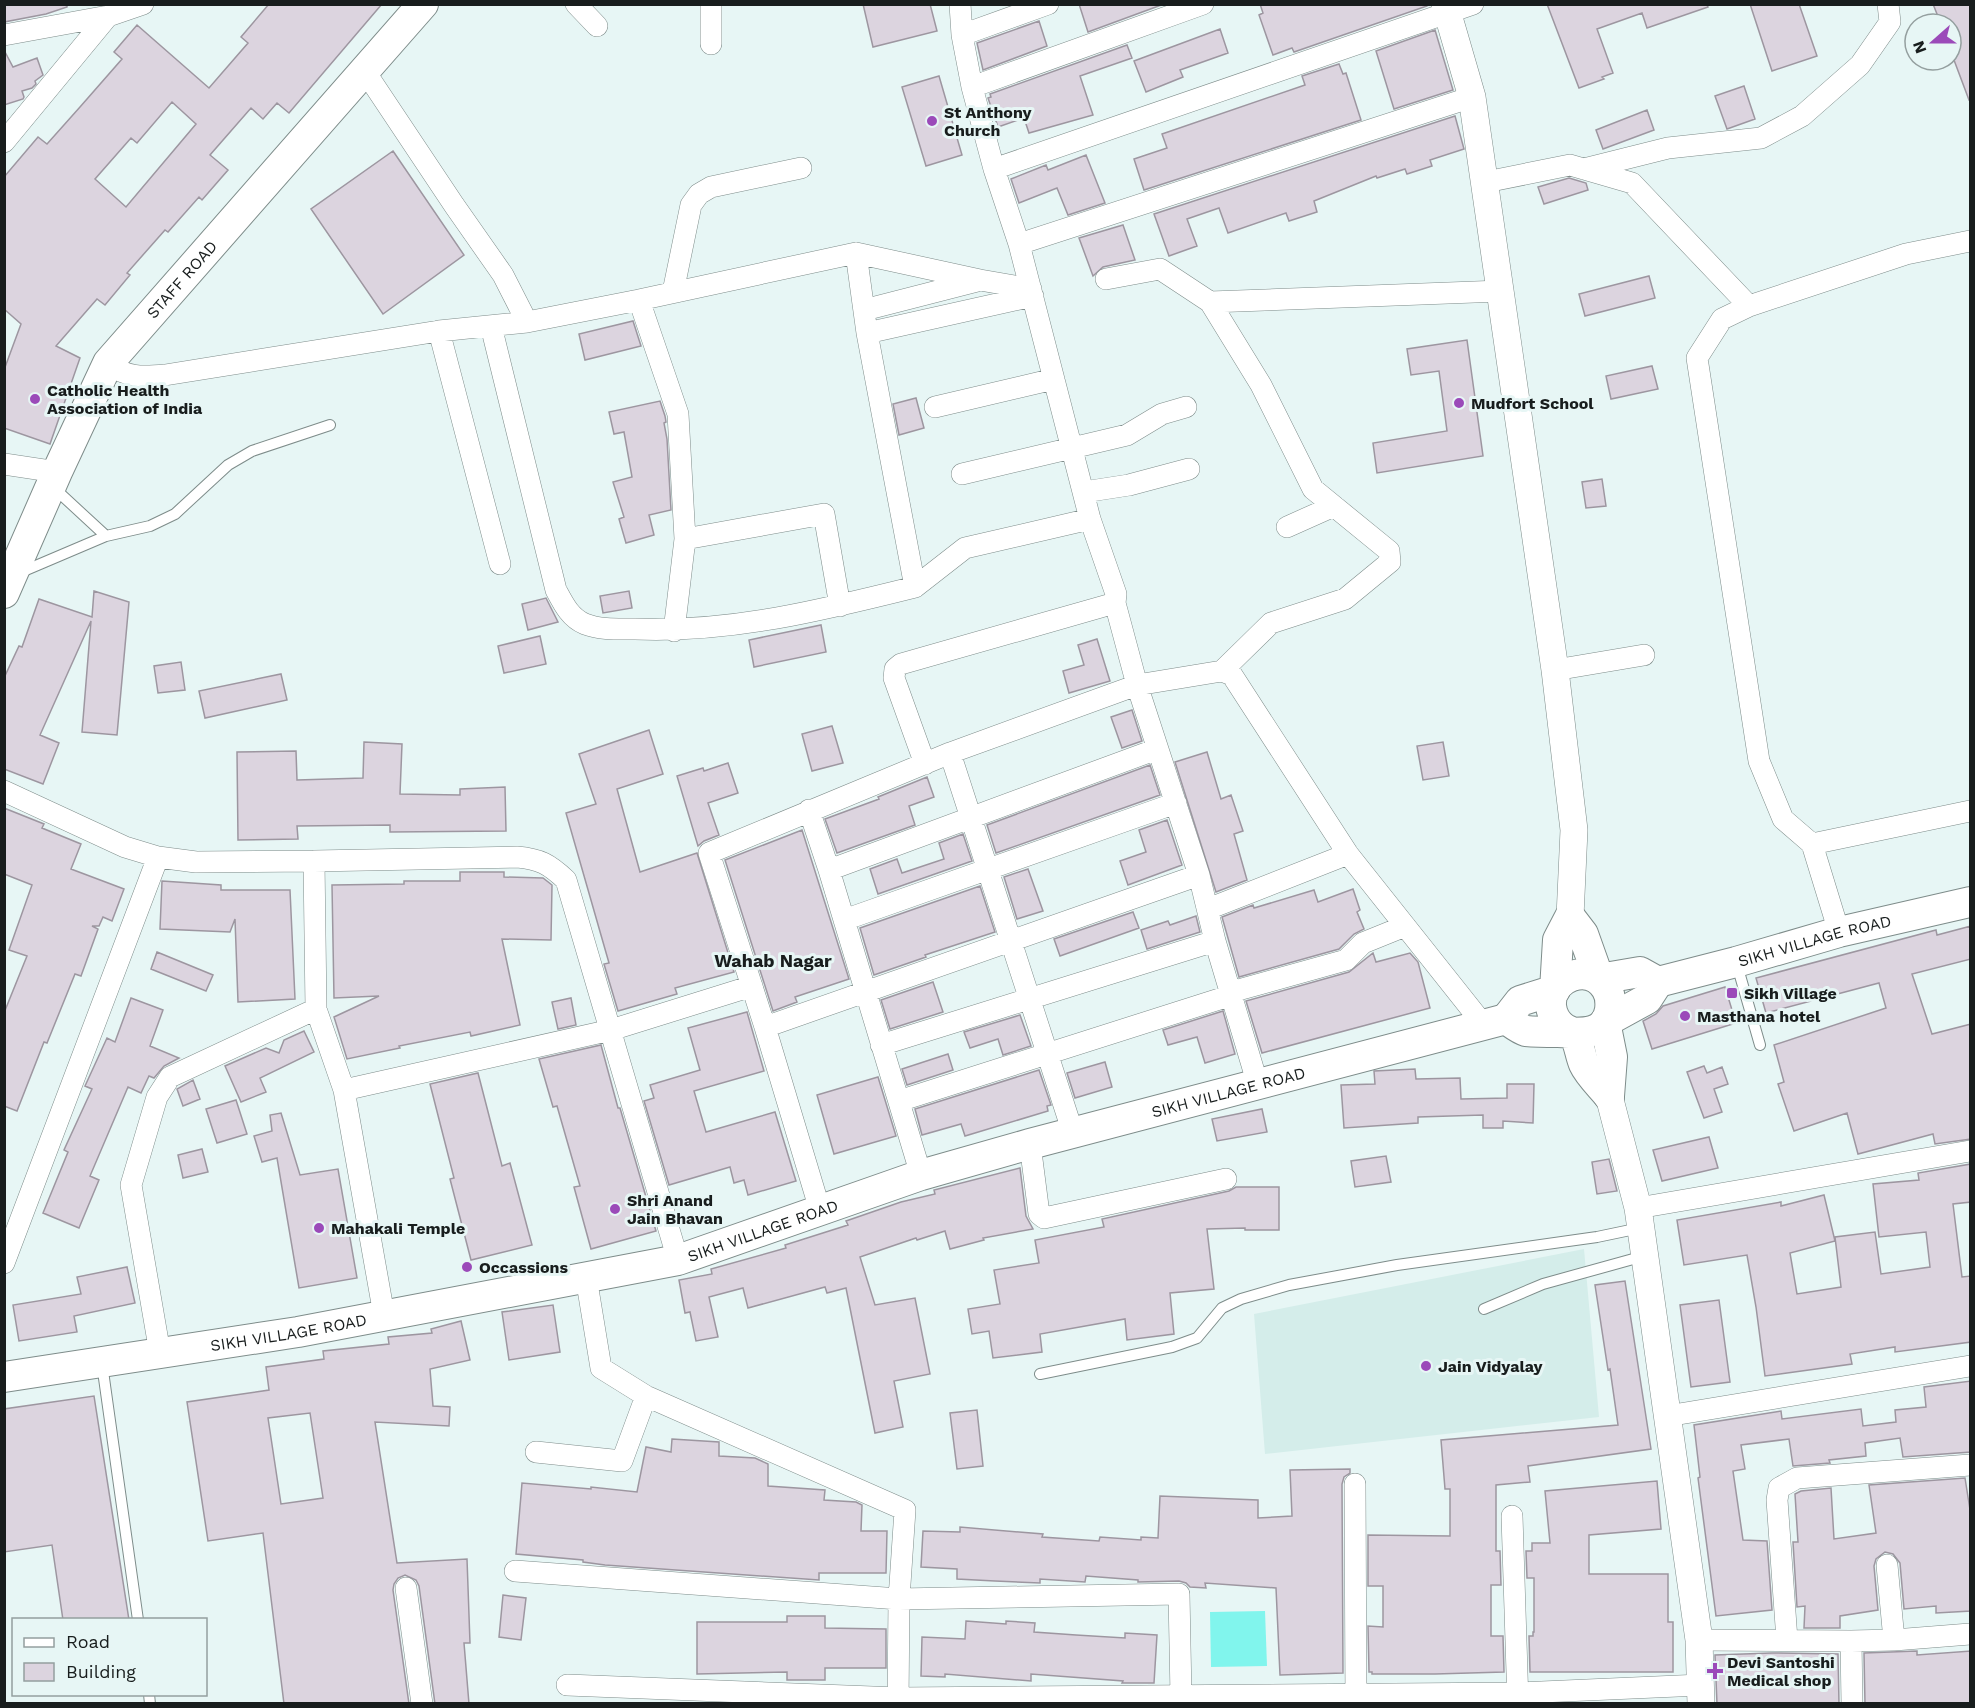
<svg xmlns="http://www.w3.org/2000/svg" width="1975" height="1708" font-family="'Work Sans',sans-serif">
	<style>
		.built { fill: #d4edea }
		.green { fill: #81f5ed }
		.building { fill: #dcd4df; stroke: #9d96a0; stroke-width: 1.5; fill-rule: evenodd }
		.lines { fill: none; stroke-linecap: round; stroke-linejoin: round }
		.service-casing { stroke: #7e8c8a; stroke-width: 12 }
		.minor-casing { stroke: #7e8c8a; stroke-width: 22 }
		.tertiary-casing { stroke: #7e8c8a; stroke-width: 28 }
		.secondary-casing { stroke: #7e8c8a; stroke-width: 32 }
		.service { stroke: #fff; stroke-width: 10 }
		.minor { stroke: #fff; stroke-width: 21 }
		.tertiary { stroke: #fff; stroke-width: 27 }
		.secondary { stroke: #fff; stroke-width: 30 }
		.poi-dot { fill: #9b4ab9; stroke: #e7f6f5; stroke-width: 2 }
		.labels { text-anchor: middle; stroke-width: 6; stroke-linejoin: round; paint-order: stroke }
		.poi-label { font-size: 16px; font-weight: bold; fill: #181d1d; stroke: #e7f6f5; text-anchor: start }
		.street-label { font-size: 16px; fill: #181d1d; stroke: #e7f6f5 }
		.neighbourhood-label { font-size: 18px; font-weight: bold; fill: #181d1d; stroke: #e7f6f5 }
	</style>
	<rect width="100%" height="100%" fill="#e7f6f5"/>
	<path class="built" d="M1584,1249L1599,1417L1265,1454L1254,1314Z"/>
	<path class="green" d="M1265,1611L1267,1666L1211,1667L1210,1612Z"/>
	<path class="building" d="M4,4H67V7L46,14L4,22Z
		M269,4H382L289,113L277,103L263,119L251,108L210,155L228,170L202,200L199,197L168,232L165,230L127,273L130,275L105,305L97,299L56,346L80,358L50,444L4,428V370L21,324L4,309V177L38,137L47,144L80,107L122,59L114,52L137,25L209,88L248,43L241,37ZM172,102L196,124L126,207L95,179L131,138L137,143Z
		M863,4H930L937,31L873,47Z
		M1079,4H1164L1088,32Z
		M1260,4H1427V6L1294,52L1292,48L1273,55L1259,15L1263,13Z
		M1547,4H1707L1708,7L1647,28L1642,13L1597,29L1613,73L1602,77L1604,79L1579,88Z
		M1750,4H1799L1817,56L1772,71Z
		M1933,4H1971V99L1969,100L1951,52V24H1941Z
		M1039,21L1047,46L983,70L977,43Z
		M1220,29L1228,53L1180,70L1183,77L1146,92L1134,61Z
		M1435,30L1453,90L1394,109L1376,51Z
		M1127,45L1132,58L1080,76L1093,115L1029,133L1025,121L1022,122L1021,119L998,127L988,98L991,97L990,94Z
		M4,50L13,67L37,58L43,75L35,81L36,84L32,88L22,91L24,97L23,99L4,105Z
		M1339,64L1343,74L1346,73L1361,120L1144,190L1134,159L1167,148L1162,134L1305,85L1302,76Z
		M939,76L962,155L926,166L902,87Z
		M1744,86L1755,119L1727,129L1715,96Z
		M1647,110L1654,130L1603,149L1596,130Z
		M1455,116L1464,149L1430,160L1432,166L1407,174L1405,169L1377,178L1376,176L1314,201L1317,212L1289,221L1286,213L1228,233L1219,208L1187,219L1197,246L1169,256L1154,214Z
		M393,151L464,255L383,314L311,209Z
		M1086,155L1105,203L1068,215L1057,188L1019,203L1011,179L1046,165L1048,170Z
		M1569,178L1586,183L1588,190L1544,204L1538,187Z
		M1123,225L1135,260L1103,267L1093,276L1079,238Z
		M1649,276L1655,298L1585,316L1579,294Z
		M633,321L641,346L585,360L579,334Z
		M1467,340L1483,456L1377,473L1373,443L1447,431L1439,371L1411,375L1407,349Z
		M1652,366L1658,389L1611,399L1606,376Z
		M916,398L924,428L899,435L893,404Z
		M660,401L665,416L666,422L664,423L667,439L671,510L649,515L654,535L626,543L619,519L624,517L613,482L632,477L624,432L614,434L609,412Z
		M1602,479L1606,506L1586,508L1582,482Z
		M94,591L129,602L117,735L82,732L91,621L40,735L59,743L43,784L4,769V678L19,646L22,647L39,599L92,617Z
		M629,591L632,608L603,613L600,596Z
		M546,598L558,622L528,630L522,604Z
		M821,625L826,652L754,667L749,640Z
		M540,636L546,664L504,673L498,646Z
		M1097,639L1110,681L1069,693L1063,671L1084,665L1078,645Z
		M181,662L185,690L158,693L154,666Z
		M281,674L287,700L205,718L199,691Z
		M1132,710L1142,741L1122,748L1111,717Z
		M832,726L843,763L812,771L802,734Z
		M649,730L663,774L617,789L640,872L697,853L734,972L675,988L677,994L618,1011L604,964L609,963L566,813L596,804L579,754Z
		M364,742L402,744L400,794L460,795V789L505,787L506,831L390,832V825L297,826L298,839L238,840L237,752L296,751L297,780L363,778Z
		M1443,742L1449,776L1423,780L1417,746Z
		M1207,752L1221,799L1231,795L1243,831L1234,834L1247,880L1216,892L1175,762Z
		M728,763L738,793L708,803L719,835L704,841L698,846L677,776L703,768L704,771Z
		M1150,765L1160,795L996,853L987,825Z
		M927,777L934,797L909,806L915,825L837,853L825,819L879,799L878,797Z
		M4,808L44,824L42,828L81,844L71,869L124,889L112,921L103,917L99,926H92L98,929L81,976L75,974L47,1043L44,1042L17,1111L4,1106V1013L27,956L9,950L32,885L4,874Z
		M1167,820L1182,865L1128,885L1120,861L1146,852L1139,830Z
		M802,830L849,979L795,997L797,1002L773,1011L725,860Z
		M963,834L972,861L878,894L870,869L897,859L902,873L944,859L939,843Z
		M1028,869L1043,911L1017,919L1004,877Z
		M460,872H504V877L543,878L552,885L551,940L502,939L520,1025L471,1036L470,1032L399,1046L400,1048L347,1059L334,1017L379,996L334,998L332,885L404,884V881H460Z
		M162,881L221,885V890H290L295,999L238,1002L235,919L230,932L160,929Z
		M980,886L995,932L925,955L926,957L874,975L860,928Z
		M1353,889L1360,910L1357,912L1364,929L1354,934L1339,949L1239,977L1222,917L1253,905L1254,908L1314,890L1318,902Z
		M1133,912L1139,928L1060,956L1054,939Z
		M1196,916L1200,932L1147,949L1141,930L1168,921L1170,925Z
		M1971,926V959L1912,974L1932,1034L1971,1024V1139L1935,1144L1933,1134L1858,1154L1847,1113L1794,1131L1778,1084L1784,1082L1774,1045L1886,1008L1879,983L1766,1013L1756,978L1936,930L1937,935Z
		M157,952L213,975L206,991L151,969Z
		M1373,953L1376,962L1410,953L1418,962L1430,1008L1262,1053L1246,1001L1349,972Z
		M933,982L943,1012L890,1029L881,1000Z
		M1725,987L1736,1023L1652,1049L1643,1021L1656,1014L1663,1006Z
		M131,998L163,1010L150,1046L179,1058L164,1066L154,1078L149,1076L141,1093L128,1087L90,1176L99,1180L79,1228L43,1213L68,1152L64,1150L92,1089L85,1086L107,1038L115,1042Z
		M571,998L576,1025L558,1029L552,1002Z
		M1223,1011L1235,1054L1205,1063L1197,1037L1168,1045L1163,1030Z
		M747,1012L764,1071L694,1091L706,1132L775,1112L796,1181L748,1195L744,1180L734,1183L730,1167L669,1185L644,1101L654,1098L650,1085L700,1070L688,1028Z
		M1020,1015L1031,1046L1003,1055L998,1039L970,1048L964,1032Z
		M304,1031L314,1052L260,1078L266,1092L241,1102L225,1066L266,1048L279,1053L284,1040Z
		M601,1045L618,1108H620L656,1231L591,1249L574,1187L580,1186L557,1106L553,1107L539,1059Z
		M948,1054L953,1070L907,1085L902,1069Z
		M1105,1062L1112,1087L1075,1098L1067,1073Z
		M1704,1066L1707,1073L1722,1067L1728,1084L1714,1089L1722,1112L1704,1118L1687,1072Z
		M1415,1069L1416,1079L1460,1078L1461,1099L1507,1098V1084H1534L1533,1123L1503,1121V1128H1483V1115L1418,1117V1123L1344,1128L1341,1085L1375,1084L1374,1071Z
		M1039,1070L1051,1105L1047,1106L1048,1111L965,1136L961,1124L922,1135L915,1109Z
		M478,1073L502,1166L510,1163L532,1245L471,1260L450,1179L454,1178L430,1084Z
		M878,1077L896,1136L834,1154L817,1095Z
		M193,1080L200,1099L183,1106L177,1089Z
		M236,1100L247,1134L217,1143L206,1109Z
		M1262,1109L1267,1132L1217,1141L1212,1119Z
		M281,1113L300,1175L338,1169L357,1278L299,1288L277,1158L262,1162L254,1136L272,1131L270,1115Z
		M1709,1137L1718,1168L1662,1181L1653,1150Z
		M202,1149L208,1172L183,1178L178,1155Z
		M1386,1156L1391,1182L1355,1187L1351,1161Z
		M1609,1159L1617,1191L1597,1194L1592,1162Z
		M1971,1164V1202L1953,1204L1962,1277L1971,1276V1342L1895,1352V1347L1850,1354L1852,1364L1765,1376L1756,1307L1747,1255L1684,1265L1677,1220L1781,1202V1206L1824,1195L1835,1241L1790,1253L1797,1294L1841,1287L1835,1237L1875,1232L1881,1274L1930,1267L1926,1232L1879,1237L1873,1184L1919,1180L1918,1173Z
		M1020,1168L1026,1216L1033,1229L983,1238L984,1240L950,1249L945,1231L917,1240L916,1238L860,1257L875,1305L915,1298L930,1374L894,1381L903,1427L875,1433L846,1288L827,1293L825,1287L748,1308L743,1288L709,1297L718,1337L696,1341L690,1312L685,1313L679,1280L712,1274L711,1269L786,1248L785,1245L848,1225L846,1221L901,1202L935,1194L934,1190Z
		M1236,1187H1279V1230H1245V1228L1207,1229L1214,1289L1170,1293L1174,1334L1127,1340L1125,1319L1040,1334L1042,1352L993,1358L989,1331L972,1334L968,1309L1000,1304L994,1270L1039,1263L1035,1240L1104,1227L1102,1219L1229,1191Z
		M127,1267L135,1303L74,1316L77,1332L19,1341L13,1305L81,1294L77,1277Z
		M1625,1281L1651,1449L1528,1466L1530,1482L1496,1485V1551H1500L1501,1585H1491V1636H1503L1504,1672L1435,1674H1372V1672H1369L1368,1626L1383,1627V1586H1368V1535L1450,1536V1489H1445L1441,1440L1618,1425L1610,1369L1608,1370L1595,1285Z
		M1719,1300L1730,1382L1691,1387L1680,1305Z
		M553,1305L560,1352L509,1360L502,1312Z
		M461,1321L470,1360L430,1369L433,1406L450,1407L449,1426L375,1422L397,1563L467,1559L470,1643H464L469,1704H435L419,1586L416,1580L405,1575L398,1578L394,1584L393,1590L409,1704H284L263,1533L208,1541L187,1402L269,1390L266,1367L324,1359L323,1351L389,1344L388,1337L432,1333L431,1329ZM310,1413L323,1498L281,1504L268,1418Z
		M1971,1381V1452L1903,1457L1900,1438L1865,1443L1866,1456L1829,1460L1830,1463L1793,1466L1789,1439L1741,1445L1745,1469L1733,1471L1743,1540L1767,1541L1772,1610L1716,1616L1698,1478L1700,1477L1694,1425L1781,1411L1782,1419L1861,1409L1863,1426L1896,1422L1895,1410L1926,1407L1924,1387Z
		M94,1396L129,1620H63L52,1545L4,1552V1409Z
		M977,1410L983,1466L957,1469L950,1413Z
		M672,1439L719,1442V1456L755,1458L768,1464V1486L825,1490L824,1500L856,1502L862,1505L861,1531H887L886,1573H819V1580L605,1565L583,1562V1560L516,1554L522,1483L591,1489V1487L637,1492L646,1447L671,1452Z
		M1350,1469V1473L1344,1477L1342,1484L1343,1673L1280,1675L1276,1588L1205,1583L1206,1588L1190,1587L1186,1583L1179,1581L1138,1582V1580L1086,1576L1085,1582L1040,1579V1583L995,1581L957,1579V1569L921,1567L923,1531L960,1532V1527L1043,1534L1042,1537L1099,1541L1100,1537L1141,1540V1537L1158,1538L1160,1496L1258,1500V1518L1292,1516L1290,1470Z
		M1965,1478L1971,1516V1611L1936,1613V1606L1904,1609L1900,1563L1893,1554L1885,1552L1876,1559L1874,1566L1878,1610L1840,1616V1628H1804L1805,1606L1797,1607L1793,1542H1798L1795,1494L1801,1491L1831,1488L1834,1539L1876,1533L1869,1485Z
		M1657,1481L1661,1529L1589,1535V1574H1668V1622H1673V1672H1530L1529,1636H1533V1632H1534V1578H1527L1526,1551H1532V1543H1550L1545,1491Z
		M503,1595L526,1598L521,1640L499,1637Z
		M787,1616H825V1628L886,1629V1668H825V1680H787V1672L697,1674V1622H787Z
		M966,1621L1006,1624V1621L1035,1623L1034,1632L1076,1635L1125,1638V1633L1157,1635L1154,1683H1122L1123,1681L1031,1674V1681L945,1674V1677L921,1676L922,1637L965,1639Z
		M1917,1651V1655L1971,1651V1704H1865L1864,1653Z
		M1772,1653L1838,1654L1839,1704H1717L1715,1655Z"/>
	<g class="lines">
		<g class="service-casing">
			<path id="service" d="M54,488L106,536
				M19,573L106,536L150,526L175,514L228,465L252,451L330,425
				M1737,965L1760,1045
				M1484,1309L1543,1284L1644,1256
				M102,1364L138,1620
				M1040,1374L1172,1347L1197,1338L1222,1308L1241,1299L1289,1285L1397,1265L1597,1237L1640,1228
				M149,1694L150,1704"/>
		</g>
		<g class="minor-casing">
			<path id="minor" d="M576,4L597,26
				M711,4V44
				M960,4L962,35L972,87L994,169L1019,244L1090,519L1116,594L1115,603L1137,685L1199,875L1215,941L1258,1085
				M4,35L108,16L143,4
				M962,35L1048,4
				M364,70L454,205L503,275L527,322
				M972,87L1203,4
				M4,142L108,16
				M994,169L1473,4
				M1584,169L1668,148L1761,138L1802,116L1860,65L1890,22L1888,4
				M1486,182L1570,165L1632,183L1749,306
				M1019,244L1472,97
				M1106,279L1160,269L1210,302L1261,385L1313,489L1389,551L1390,562L1345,599L1271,623L1222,671
				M1031,289L980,280L856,253L867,333L915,587L965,548L1090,519
				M673,292L691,205L699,194L711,187L801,168
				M1210,302L1501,291
				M864,310L977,281
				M491,326L556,590C563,603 570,618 585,624C600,630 618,629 635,629C730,633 823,610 915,587
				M439,331L500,564
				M867,333L1033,296
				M108,363C126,378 142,377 165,375L439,331L527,322L639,300
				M935,407L1054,379
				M4,464L57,472
				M962,474L1127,435L1162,414L1186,407
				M1084,492L1129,485L1189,469
				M1287,527L1334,506
				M685,539L824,514L840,606
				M674,631L685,539L678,414L639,300L856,253
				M1555,670L1644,655
				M950,753L1073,1133
				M925,764L894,678L895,669L901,664L1115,603
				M4,791L125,847L158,857L196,862L314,861L517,857C540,859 549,864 566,880L678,1260
				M809,810L829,870L921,1175
				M1812,844L1783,819L1759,761L1697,358L1722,319L1749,306L1906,254L1970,241
				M314,861L316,1009L344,1090L384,1315
				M829,870L1157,749
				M1208,909L1348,854
				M844,920L1176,803
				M1839,932L1812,844L1970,811
				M1231,992L1346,960L1363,943L1405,926
				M765,1027L709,853L950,753L1137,685L1222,671L1232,675L1348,854L1483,1024
				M881,1045L1215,941
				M344,1090L611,1030L752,986
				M899,1101L1232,995
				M1030,1144L1039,1214L1044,1218L1226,1179
				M1638,1208L1970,1151
				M820,1210L765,1027L1199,875
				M4,1263L158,857
				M586,1277L601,1368L646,1396L905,1510L899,1599L898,1704
				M160,1353L131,1185L157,1097L170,1077L316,1009
				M1667,1416L1970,1366
				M536,1452L622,1461L646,1396
				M1355,1484L1356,1704
				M1512,1516L1518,1704
				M1887,1565L1894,1640
				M515,1571L899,1599L1179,1594L1181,1696
				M406,1588L422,1704
				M1699,1640L1851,1641L1894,1640L1970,1634
				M1787,1640L1777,1500L1779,1488L1797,1478L1970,1465
				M1851,1641L1852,1704
				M567,1685L899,1698L1517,1693L1701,1685"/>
		</g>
		<g class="tertiary-casing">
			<path id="tertiary" d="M1445,4L1472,97L1555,670L1574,830L1570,917
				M1609,1096L1638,1208L1699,1640L1701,1704"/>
		</g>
		<g class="secondary-casing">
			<g id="secondary">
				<path id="s1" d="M4,593L57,472L108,363L423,4"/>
				<path id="s2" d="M1658,982L1736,962L1839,932L1970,902"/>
				<path d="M1506,1019C1512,1023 1519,1029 1526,1031C1536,1032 1547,1032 1558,1032C1579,1033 1605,1037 1610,1010C1611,1002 1610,994 1606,988C1590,962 1549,976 1551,1006C1552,1015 1557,1024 1565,1029C1567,1030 1572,1032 1573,1033C1579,1041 1580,1055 1584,1064C1589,1075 1601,1086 1609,1096"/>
				<path d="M1506,1019L1520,1001L1555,990L1558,940L1570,917L1583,934L1599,979L1640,972L1658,982"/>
				<path d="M1609,1096L1612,1057L1605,1022L1647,999L1658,982"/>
				<path id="s3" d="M4,1377L298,1332L678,1260L921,1175L1030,1144L1506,1019"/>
			</g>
		</g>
		<use href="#service" class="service"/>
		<use href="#minor" class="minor"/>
		<use href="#tertiary" class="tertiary"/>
		<use href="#secondary" class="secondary"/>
	</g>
	<g class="poi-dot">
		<circle cx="932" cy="121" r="6"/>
		<circle cx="35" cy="399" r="6"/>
		<circle cx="1459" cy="403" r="6"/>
		<rect x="1726" y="987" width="12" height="12" rx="3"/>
		<circle cx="1685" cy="1016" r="6"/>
		<circle cx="615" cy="1209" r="6"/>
		<circle cx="319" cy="1228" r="6"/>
		<circle cx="467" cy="1267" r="6"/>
		<circle cx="1426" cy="1366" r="6"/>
		<path d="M1712 1662h6v6h6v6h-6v6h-6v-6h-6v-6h6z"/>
	</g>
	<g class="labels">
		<g class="poi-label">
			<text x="944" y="118">St Anthony<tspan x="944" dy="18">Church</tspan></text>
			<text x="47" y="396">Catholic Health<tspan x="47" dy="18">Association of India</tspan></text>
			<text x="1471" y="409">Mudfort School</text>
			<text x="1744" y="999">Sikh Village</text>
			<text x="1697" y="1022">Masthana hotel</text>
			<text x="627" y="1206">Shri Anand<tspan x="627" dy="18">Jain Bhavan</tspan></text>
			<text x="331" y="1234">Mahakali Temple</text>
			<text x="479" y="1273">Occassions</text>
			<text x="1438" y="1372">Jain Vidyalay</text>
			<text x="1727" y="1668">Devi Santoshi<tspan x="1727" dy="18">Medical shop</tspan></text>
		</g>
		<g class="street-label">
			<text dy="6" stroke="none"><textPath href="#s1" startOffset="364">STAFF ROAD</textPath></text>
			<text dy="6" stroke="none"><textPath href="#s2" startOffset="162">SIKH VILLAGE ROAD</textPath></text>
			<text dy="6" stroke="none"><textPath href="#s3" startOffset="1260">SIKH VILLAGE ROAD</textPath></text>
			<text dy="6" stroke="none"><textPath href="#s3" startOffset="774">SIKH VILLAGE ROAD</textPath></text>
			<text dy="6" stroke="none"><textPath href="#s3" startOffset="288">SIKH VILLAGE ROAD</textPath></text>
		</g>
		<g class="neighbourhood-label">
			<text x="773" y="967">Wahab Nagar</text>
		</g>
	</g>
	<rect width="1975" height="1708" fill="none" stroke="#181d1d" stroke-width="12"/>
	<rect x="12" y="1618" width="195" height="78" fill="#e7f6f5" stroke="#949f9f" stroke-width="1.5"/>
	<rect x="24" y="1638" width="30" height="9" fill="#ffffff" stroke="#949f9f" stroke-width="1.5"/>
	<text x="66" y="1648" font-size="18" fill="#181d1d">Road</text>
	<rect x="24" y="1663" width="30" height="18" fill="#dcd4df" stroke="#949f9f" stroke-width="1.5"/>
	<text x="66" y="1678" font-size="18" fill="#181d1d">Building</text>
	<g transform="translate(1933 42) rotate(249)"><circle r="28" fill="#e7f6f5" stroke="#949f9f" stroke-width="1.5"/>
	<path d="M0-4.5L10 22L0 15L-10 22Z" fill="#9b4ab9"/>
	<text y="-9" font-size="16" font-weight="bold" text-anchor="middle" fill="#181d1d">N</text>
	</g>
</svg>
